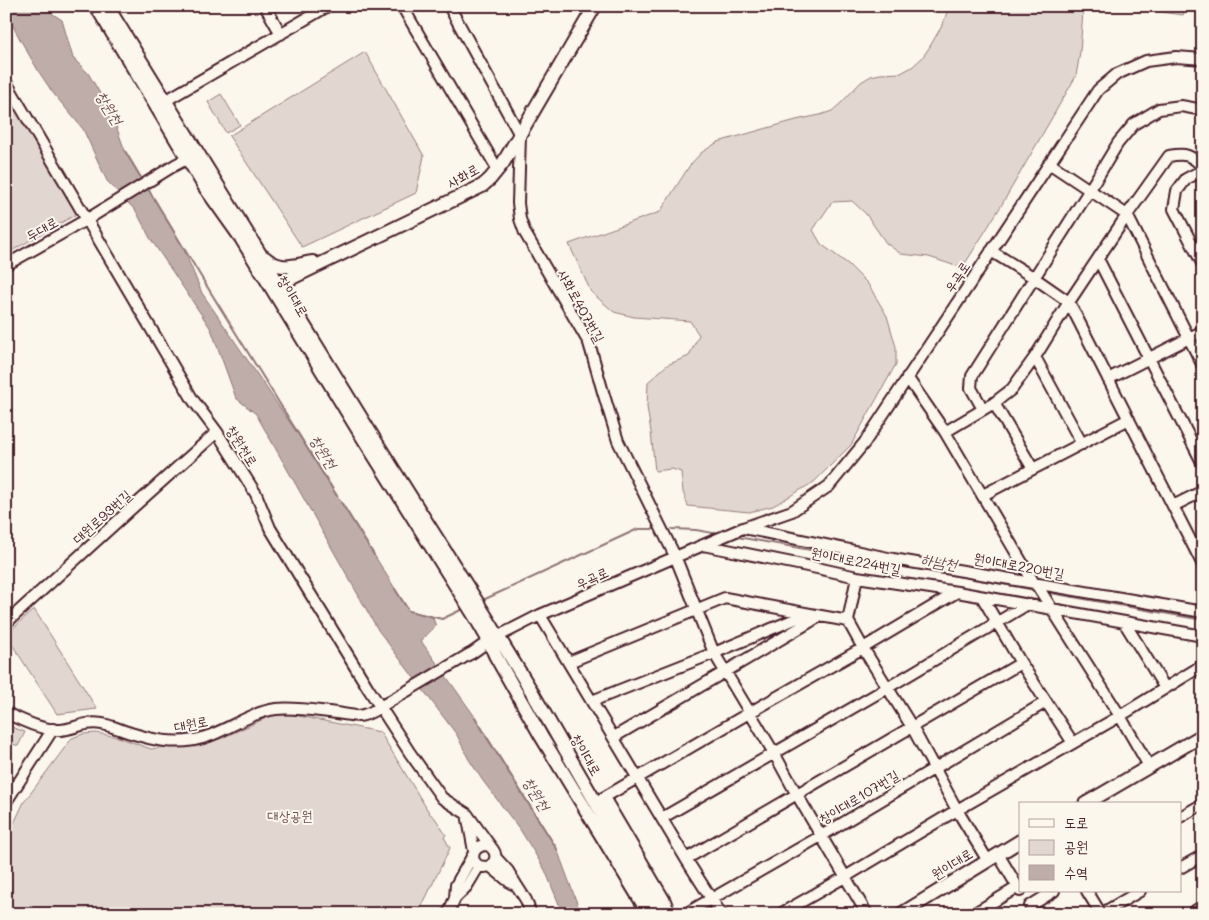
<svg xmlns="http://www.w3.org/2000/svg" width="1209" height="920" font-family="Mali,'Poor Story',sans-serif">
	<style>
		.green { fill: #e2d7d0; stroke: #967b7e }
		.water { fill: #bfadaa; stroke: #907477 }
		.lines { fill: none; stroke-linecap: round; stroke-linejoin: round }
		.stream { stroke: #907477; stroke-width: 2 }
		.minor-casing { stroke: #4a1f2b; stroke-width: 14 }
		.major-casing { stroke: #4a1f2b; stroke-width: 16 }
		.minor { stroke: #fbf7ec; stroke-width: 10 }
		.major { stroke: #fbf7ec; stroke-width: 12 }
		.labels { text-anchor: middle; stroke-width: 4; stroke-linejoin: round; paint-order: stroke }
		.street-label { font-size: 14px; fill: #4a1f2b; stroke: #fbf7ec }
		.park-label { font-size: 14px; fill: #704d54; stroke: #fbf7ec }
		.water-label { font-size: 15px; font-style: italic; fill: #6d4a51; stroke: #fbf7ec }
	</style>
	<rect width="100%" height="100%" fill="#fbf7ec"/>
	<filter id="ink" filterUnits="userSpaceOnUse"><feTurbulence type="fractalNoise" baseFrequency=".02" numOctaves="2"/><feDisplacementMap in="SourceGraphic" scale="10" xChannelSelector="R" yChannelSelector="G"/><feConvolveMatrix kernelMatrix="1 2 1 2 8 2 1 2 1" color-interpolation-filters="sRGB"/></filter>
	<g filter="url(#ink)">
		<path class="green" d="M949,6H1086L1083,11L1080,52L1076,76L1001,206L966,262L956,266L929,257L901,254L886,243L866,214L852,201L832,202L813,230L821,244L848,264L868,284L887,316L896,347V364L851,445L814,482L773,506L749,512L688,506L683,492L681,472L672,469L655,471L651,432L647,407L648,382L667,365L689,356L699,335L690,321L634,317L614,312L591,292L569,244L660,212L690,165L701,153L718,142L796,120L820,115L832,111L841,103L861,82L871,76L880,74L901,73L912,67L922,58L929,48L943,24Z
			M1153,6H1186L1183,15L1168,13L1155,10Z
			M365,52L424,156L416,193L302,247L229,136Z
			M6,82L82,211L6,254Z
			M221,94L240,125L226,133L208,102Z
			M34,609L97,709L57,714L6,635Z
			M279,712L380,732L430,814L435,818L446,835L444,837L450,848L418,914H6L7,838L24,802L72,738L83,734L96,733L118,737L151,749L220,739Z
			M6,725L25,732L18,746L6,741Z"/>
		<path class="water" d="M6,6H41L62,20L73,58L88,73L111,112L125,151L182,245L202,293L312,455L409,611L432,616L436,626L421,641L473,714L557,849L581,914H563L545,870L521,831L483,781L468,758L457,735L378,630L256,414L236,398L211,329L150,238L136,211L107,181L83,129L53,93L39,72L21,41L6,13Z"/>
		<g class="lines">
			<path class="stream" d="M125,151L143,181
				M147,187L203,280L337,496
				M341,502L374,555
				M672,529L696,530L718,534
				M732,536L1035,590
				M395,589L407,608
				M1045,592L1203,620
				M483,600L638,529H657
				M409,611L442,619L465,608
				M475,717L484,732
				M486,736L557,849"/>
			<g class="minor-casing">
				<path id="minor" d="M265,6L281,34
					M402,6L498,170
					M449,6L520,135L518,203L520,219L525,233L589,343L603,392L618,441L675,556L714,653L774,753L796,793L867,914
					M6,82L193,400L217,432L256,494L270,528L368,688L410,753L442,798L467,814
					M165,101L328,6
					M1049,163L1127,215L1203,366
					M1203,170L1186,179L1177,191L1174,209L1203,265
					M991,251L1033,277L1069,302L1203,565
					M1098,259L1203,464
					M6,265L91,217L175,165L194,155
					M1035,357L1082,444
					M907,377L945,432L1034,583L1038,587L1120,716L1149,766
					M1108,379L1203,331
					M994,403L1033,469
					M983,409L971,388L972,376L1089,191L1118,143L1134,124L1159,109L1181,106L1203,110
					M945,432L994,403L1012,389L1035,357L1069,302L1127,215L1169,156C1186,153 1191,155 1203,167
					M983,495L1129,419
					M1173,506L1203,491
					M744,528L893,559L1203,612
					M703,545L817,568L857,577L957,592L1203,636
					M857,577L848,621L863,648L912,727L957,810L988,861
					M982,597L1021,663L1073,743
					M540,615L686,859L721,914
					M1124,622L1165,688
					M6,623L131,509L217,432
					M569,662L725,598L848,621
					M592,701L714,653L807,614
					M6,713C24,721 41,730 60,730C75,729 84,721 102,724C113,726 123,731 134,734C154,740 173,744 194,740C223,735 246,713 276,709C296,707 317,711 337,713C344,714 352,716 359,716C367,715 374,711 380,707L468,655L472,653L489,641L540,615L743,528L792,511L829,486L865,442L1098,90L1117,74L1146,61L1176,57L1203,59
					M614,737L820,616
					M603,798L749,713L863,648L957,592
					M6,802L53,729
					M1180,817L1203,804
					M662,818L887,688L1028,604
					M474,851L467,814L491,847
					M998,854L1020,891
					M473,855L456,885L455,898L467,886L479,866
					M686,859C797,793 910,729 1021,663
					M490,866C498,860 497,851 488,845C467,844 469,872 490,866L511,883L517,886L508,871L496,858
					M1180,868L1203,855
					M517,886L526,900L531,914
					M1087,891L1101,914
					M1030,906L1054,891
					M448,914L455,898
					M685,914L821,836L1046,702
					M780,914L845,877L957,810L1120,716L1203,665
					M973,914L1018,887
					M1101,914L1140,891
					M1190,914L1203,906"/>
			</g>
			<g class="major-casing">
				<path id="major" d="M96,6L204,186L241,238L360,433L474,615L489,641L495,655L541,736L649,914
					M107,6L376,442L477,602L532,692L660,914
					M264,257C281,272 293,265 313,262
					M273,287L482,186L490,179L503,163L595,6
					M605,801L664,901L669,914
					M1085,804L1203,735
					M901,914L1020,841"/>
			</g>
			<use href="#minor" class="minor"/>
			<use href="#major" class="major"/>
		</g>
	</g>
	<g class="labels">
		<g class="street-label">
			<text transform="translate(463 176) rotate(-30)" y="5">사화로</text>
			<text transform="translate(42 229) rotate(-30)" y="5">두대로</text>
			<text transform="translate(957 277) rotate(-56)" y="5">우곡로</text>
			<text transform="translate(293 296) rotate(59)" y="5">창이대로</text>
			<text transform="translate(581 306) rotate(61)" y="5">사화로407번길</text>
			<text transform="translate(242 446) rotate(58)" y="5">창원천로</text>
			<text transform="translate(102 517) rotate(-42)" y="5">대원로93번길</text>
			<text transform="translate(856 561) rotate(11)" y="5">원이대로224번길</text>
			<text transform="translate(1019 566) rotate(10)" y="5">원이대로220번길</text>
			<text transform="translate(592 578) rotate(-24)" y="5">우곡로</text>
			<text transform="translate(191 724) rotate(-11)" y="5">대원로</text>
			<text transform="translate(586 755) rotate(60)" y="5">창이대로</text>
			<text transform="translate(859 797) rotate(-31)" y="5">창이대로107번길</text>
			<text transform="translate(952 864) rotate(-32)" y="5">원이대로</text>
		</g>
		<g class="park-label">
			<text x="290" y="821">대상공원</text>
		</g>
		<g class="water-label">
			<text transform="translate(109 108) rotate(58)" y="5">창원천</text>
			<text transform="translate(323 452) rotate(58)" y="5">창원천</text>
			<text transform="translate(939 562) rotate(10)" y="5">하남천</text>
			<text transform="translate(536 794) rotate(58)" y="5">창원천</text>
		</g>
	</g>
	<rect width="1209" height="920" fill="none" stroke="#fbf7ec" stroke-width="25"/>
	<rect x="12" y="12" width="1184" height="895" fill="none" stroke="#4a1f2b" stroke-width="2" filter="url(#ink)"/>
	<rect x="1019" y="802" width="162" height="90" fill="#fbf7ec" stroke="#b4a19f"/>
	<rect x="1029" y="819" width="25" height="8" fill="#fbf7ec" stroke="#b4a19f"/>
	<text x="1064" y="828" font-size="15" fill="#4a1f2b">도로</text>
	<rect x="1029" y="840" width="25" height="15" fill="#e2d7d0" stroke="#b4a19f"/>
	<text x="1064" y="852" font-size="15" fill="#4a1f2b">공원</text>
	<rect x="1029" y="865" width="25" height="15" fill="#bfadaa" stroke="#b4a19f"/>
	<text x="1064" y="878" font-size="15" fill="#4a1f2b">수역</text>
</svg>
